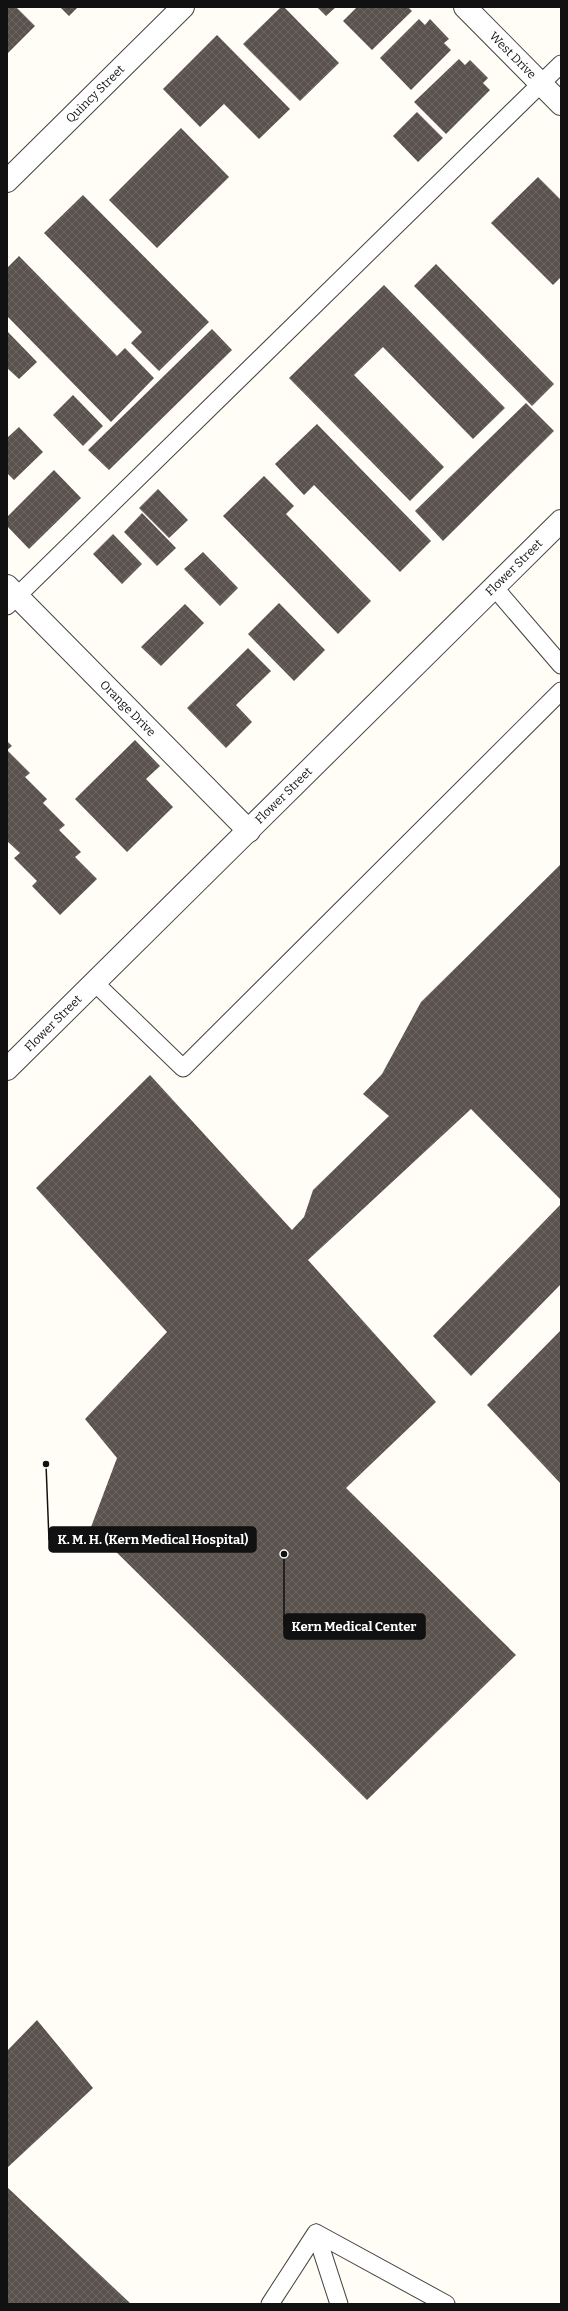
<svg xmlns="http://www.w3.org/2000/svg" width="568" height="2311" font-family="Bitter,serif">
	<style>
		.building { fill: url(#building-cross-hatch) }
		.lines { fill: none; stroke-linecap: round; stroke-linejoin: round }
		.service-casing { stroke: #444; stroke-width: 19 }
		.minor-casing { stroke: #444; stroke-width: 24 }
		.tertiary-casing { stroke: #444; stroke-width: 24 }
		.service { stroke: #fff; stroke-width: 17 }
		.minor { stroke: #fff; stroke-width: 22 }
		.tertiary { stroke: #fff; stroke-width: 22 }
		.labels { text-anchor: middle; stroke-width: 4; stroke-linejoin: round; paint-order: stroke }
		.street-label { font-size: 12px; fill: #111; stroke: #fff }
		.leader { fill: none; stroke: #111; stroke-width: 1.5 }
		.callout-dot { fill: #111; stroke: #fff; stroke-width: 1.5 }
		.callout { fill: #111; stroke: #111; stroke-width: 1.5 }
		.callout-label { font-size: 13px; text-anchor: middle; font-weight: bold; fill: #fff }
	</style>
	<defs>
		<pattern id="building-cross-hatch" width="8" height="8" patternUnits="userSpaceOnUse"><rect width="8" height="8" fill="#5a524d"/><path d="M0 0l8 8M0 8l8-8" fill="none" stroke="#6d6662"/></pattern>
	</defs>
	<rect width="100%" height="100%" fill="#fffdf5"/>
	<path class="building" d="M7,7H16L35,26L7,54Z
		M60,7H78L69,16Z
		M281,7H284L339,63L300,101L243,44Z
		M317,7H336L326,16Z
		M357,7H408L412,11L372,50L343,21Z
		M419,19L425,25L430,19L449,39L444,43L451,50L411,90L380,58Z
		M217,35L290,109L259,139L224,104L200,127L163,89Z
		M459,59L465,65L470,60L488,78L483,83L490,90L446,134L414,102Z
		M417,112L443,138L418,162L393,136Z
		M181,128L229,177L157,248L109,200Z
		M538,177L561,200V277L553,285L491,223Z
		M83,195L209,322L159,371L131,343L142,332L44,233Z
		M19,256L117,356L125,348L154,378L111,422L7,316V268Z
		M436,264L554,384L532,406L414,286Z
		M384,285L505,408L473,439L383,347L354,375L444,467L410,501L289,378Z
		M212,329L232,350L109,470L88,450Z
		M7,331L37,362L19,379L7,368Z
		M73,395L103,426L83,446L53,415Z
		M526,403L554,431L443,541L415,511Z
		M317,424L431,541L400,572L314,485L304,495L275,464Z
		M19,427L43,452L14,480L7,473V438Z
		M54,470L81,498L29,549L7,526V517Z
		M264,476L294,506L286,514L371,601L338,634L223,516Z
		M158,489L188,520L169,538L139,508Z
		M142,513L176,548L157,566L124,532Z
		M113,534L142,564L122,584L93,554Z
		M203,552L238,588L220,606L184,569Z
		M279,603L325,650L294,681L248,634Z
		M185,604L204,623L161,666L141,647Z
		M248,648L271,671L236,705L252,722L226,748L187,708Z
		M135,740L160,766L146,779L173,807L127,852L75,799Z
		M7,741L12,746L7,750L30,773L25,777L47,799L43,803L65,825L59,830L81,852L75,857L97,879L60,915L32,886L37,881L14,858L20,853L7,841Z
		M561,864V1200L471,1109L308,1260L436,1402L346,1488L516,1655L367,1800L91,1527L117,1458L85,1419L167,1332L36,1188L150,1075L292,1230L304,1217L313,1190L389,1116L363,1094L382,1074L421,1002Z
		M561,1204V1284L471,1376L433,1336Z
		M561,1330V1484L487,1405Z
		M37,2020L93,2088L7,2168V2051Z
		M7,2187L131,2304H7Z"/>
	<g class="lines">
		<g class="service-casing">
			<path id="service" d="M494,587L561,665
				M7,606L561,64
				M95,983L183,1068L561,691
				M316,2233L446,2304
				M316,2233L339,2304
				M270,2304L316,2233"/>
		</g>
		<g class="minor-casing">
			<g id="minor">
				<path id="s1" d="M465,7L561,104"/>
				<path id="s2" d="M7,181L183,7"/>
				<path id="s3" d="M7,586L249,831"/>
			</g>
		</g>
		<g class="tertiary-casing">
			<g id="tertiary">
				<path id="s4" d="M7,1069L561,521"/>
			</g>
		</g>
		<use href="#service" class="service"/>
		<use href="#minor" class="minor"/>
		<use href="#tertiary" class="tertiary"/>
	</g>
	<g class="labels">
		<g class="street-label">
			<text dy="4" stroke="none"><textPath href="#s1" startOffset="68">West Drive</textPath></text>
			<text dy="4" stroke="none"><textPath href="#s2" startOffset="124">Quincy Street</textPath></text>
			<text dy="4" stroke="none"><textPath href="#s4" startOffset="713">Flower Street</textPath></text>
			<text dy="4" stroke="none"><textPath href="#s3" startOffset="172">Orange Drive</textPath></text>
			<text dy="4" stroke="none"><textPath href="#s4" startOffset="389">Flower Street</textPath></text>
			<text dy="4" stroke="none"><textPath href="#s4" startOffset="65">Flower Street</textPath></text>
		</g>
	</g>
	<path class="leader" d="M46 1464L49 1540M284 1554L284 1626"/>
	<g class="callout-dot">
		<circle cx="46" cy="1464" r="4"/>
		<circle cx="284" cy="1554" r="4"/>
	</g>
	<g class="callout">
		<rect x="49" y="1527" width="207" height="25" rx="4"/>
		<rect x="284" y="1614" width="141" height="25" rx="4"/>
	</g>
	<g class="callout-label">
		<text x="153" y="1544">K. M. H. (Kern Medical Hospital)</text>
		<text x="354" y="1631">Kern Medical Center</text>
	</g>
	<rect width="568" height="2311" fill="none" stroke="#111111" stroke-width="16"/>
</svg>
